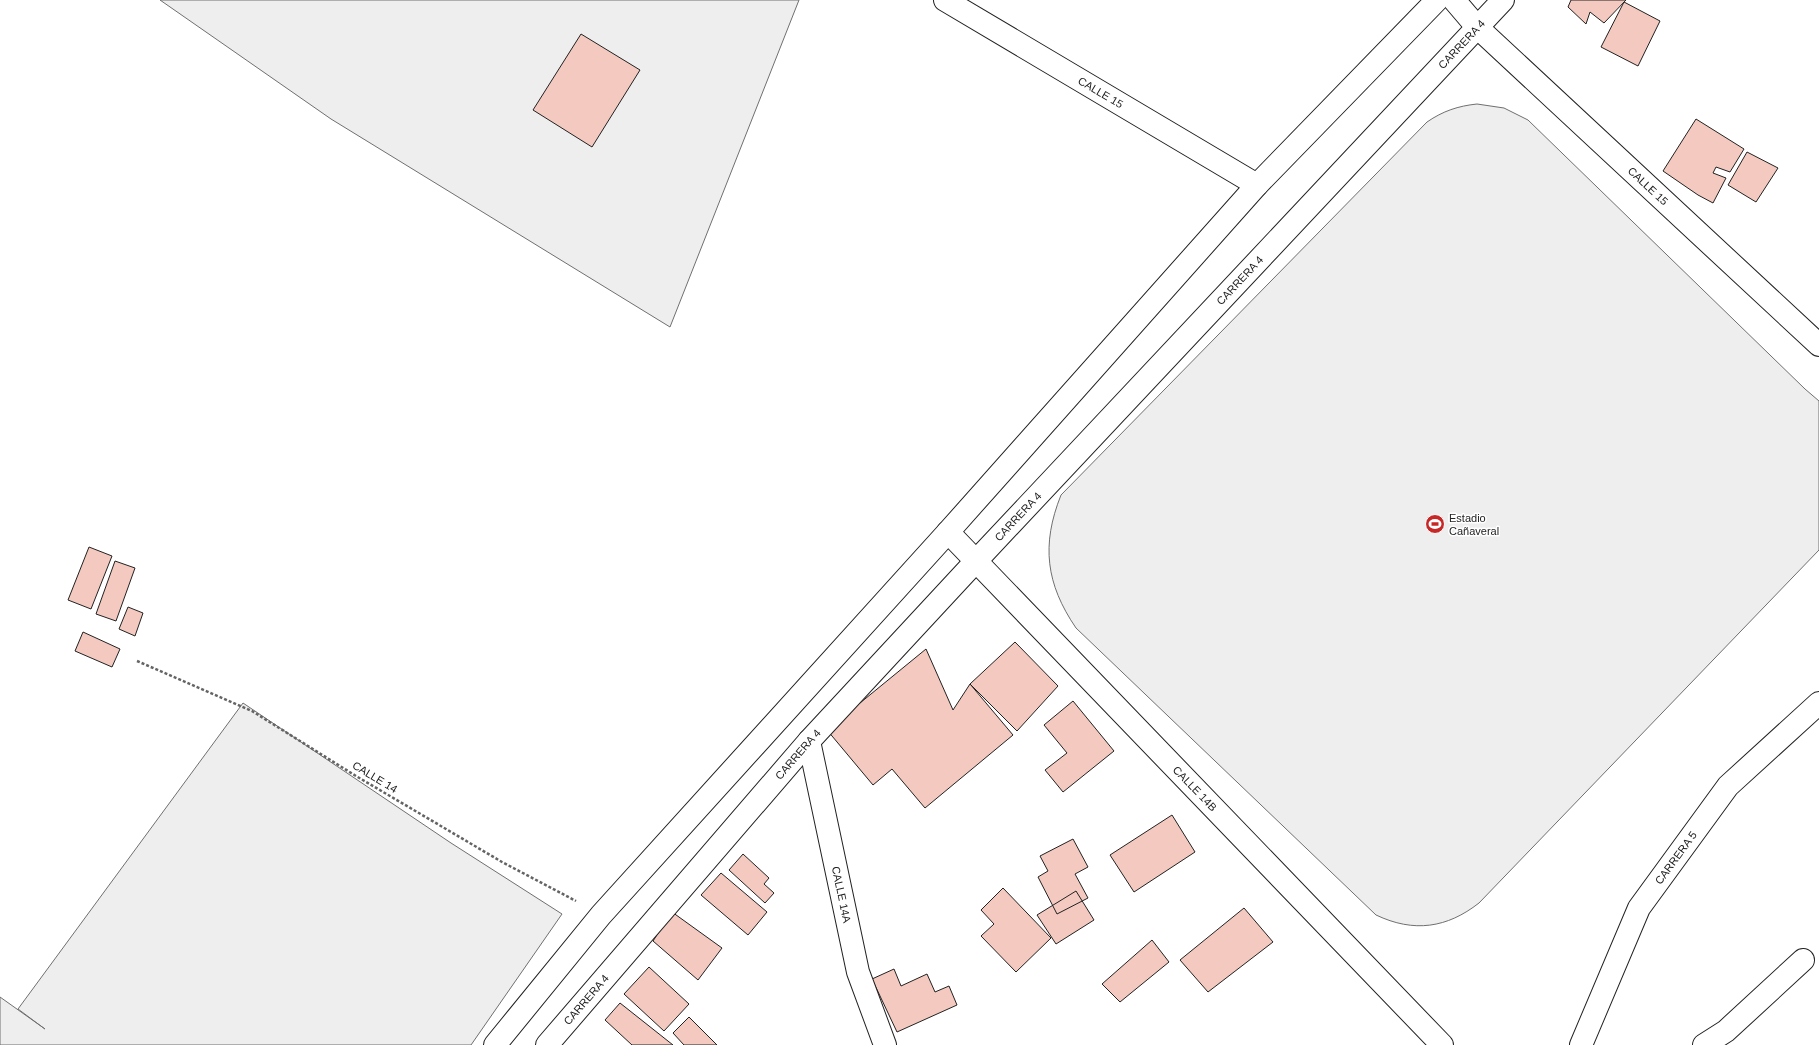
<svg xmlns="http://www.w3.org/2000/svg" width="1819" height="1045" font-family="Arial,sans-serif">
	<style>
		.green { fill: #eee; stroke: #6f6f6f }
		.building { fill: #f3c9c0; stroke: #222 }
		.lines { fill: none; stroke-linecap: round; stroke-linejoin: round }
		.minor-casing { stroke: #222; stroke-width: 24 }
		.secondary-casing { stroke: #222; stroke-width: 24 }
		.path { stroke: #646464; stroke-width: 2.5; stroke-dasharray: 3 2; stroke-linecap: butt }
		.minor { stroke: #fff; stroke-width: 22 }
		.secondary { stroke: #fff; stroke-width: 22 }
		.labels { text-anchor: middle; stroke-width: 3; stroke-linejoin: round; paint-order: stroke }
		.street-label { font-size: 11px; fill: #222; stroke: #fff }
		.poi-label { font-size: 11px; fill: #222; stroke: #fff; text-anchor: start }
	</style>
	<rect width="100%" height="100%" fill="#fff"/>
	<path class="green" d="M160,0H799L670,327L331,119Z
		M1477,104L1504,108L1528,120L1805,389L1819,401V550L1479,903C1447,928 1414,933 1376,915L1076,628C1046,584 1041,545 1061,495L1427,122C1443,111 1458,106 1477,104Z
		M243,703L451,843L562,914L471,1045H0V997L45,1029L18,1009Z"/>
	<path class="building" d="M1571,0H1626L1604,23L1590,12L1586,24L1568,7Z
		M1624,2L1660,21L1638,66L1601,47Z
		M581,34L640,70L592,147L533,110Z
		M1696,119L1744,149L1730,172L1716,167L1713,173L1726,178L1713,203L1698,195L1663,171Z
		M1747,152L1778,168L1756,202L1728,185Z
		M89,547L112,556L91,609L68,600Z
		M115,561L135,568L116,621L96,614Z
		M128,607L143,613L135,636L119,629Z
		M83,632L120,649L112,667L75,651Z
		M1015,642L1058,686L1017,731L970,684Z
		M926,649L953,710L970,684L1013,735L925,808L892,769L873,785L827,730Z
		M1073,701L1114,751L1063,792L1045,770L1067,753L1044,725Z
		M1172,815L1195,852L1134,892L1110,855Z
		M1073,839L1088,867L1075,874L1088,898L1057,914L1038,877L1048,871L1040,856Z
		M743,854L769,878L764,884L774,893L765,903L729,870Z
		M721,873L767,912L748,935L701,895Z
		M1003,888L1051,938L1016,972L981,936L994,924L981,910Z
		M1076,891L1094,920L1056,944L1037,915Z
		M1244,908L1273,942L1208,992L1180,960Z
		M672,912L722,948L698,980L653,941Z
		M1152,940L1169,962L1120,1002L1102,984Z
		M649,967L689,1004L664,1031L624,994Z
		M894,969L901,986L927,974L935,992L949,986L957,1005L897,1032L872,979Z
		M620,1003L673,1045H632L605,1020Z
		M689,1017L717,1045H684L673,1033Z"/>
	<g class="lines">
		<g class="minor-casing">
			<g id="minor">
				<path id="s1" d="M945,0L1257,185"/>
				<path id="s2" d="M1454,0L1477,27L1819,345"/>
				<path id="s3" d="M948,532L1442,1045"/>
				<path id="s4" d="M809,741L858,972L885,1045"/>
				<path d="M495,1045L601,915L948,532L1257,185L1437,0"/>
				<path id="s5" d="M547,1045L809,741L976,561L1503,0"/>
				<path d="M1704,1045L1726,1031L1803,960"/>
			</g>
		</g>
		<g class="secondary-casing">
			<g id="secondary">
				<path id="s6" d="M1581,1045L1639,908L1728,786L1819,703"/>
			</g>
		</g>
		<path class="path" d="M137,661L252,711L356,776L502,862L576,901"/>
		<use href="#minor" class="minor"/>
		<use href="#secondary" class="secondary"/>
	</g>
	<defs>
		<g id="stadium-disc" transform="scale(1)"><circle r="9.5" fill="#c62828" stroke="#fff"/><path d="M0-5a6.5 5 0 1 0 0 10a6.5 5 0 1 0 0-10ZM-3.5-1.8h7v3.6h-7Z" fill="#fff"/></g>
	</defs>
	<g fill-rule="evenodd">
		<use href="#stadium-disc" x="1435" y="524"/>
	</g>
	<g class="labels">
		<g class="street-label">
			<text dy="4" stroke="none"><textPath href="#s5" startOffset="1356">CARRERA 4</textPath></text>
			<text dy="4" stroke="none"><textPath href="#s1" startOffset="181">CALLE 15</textPath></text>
			<text dy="4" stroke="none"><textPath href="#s2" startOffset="269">CALLE 15</textPath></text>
			<text dy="4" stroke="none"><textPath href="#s5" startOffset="1032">CARRERA 4</textPath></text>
			<text dy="4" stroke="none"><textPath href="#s5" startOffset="708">CARRERA 4</textPath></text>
			<text dy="4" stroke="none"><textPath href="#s5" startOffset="384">CARRERA 4</textPath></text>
			<text transform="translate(375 777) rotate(31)" y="4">CALLE 14</text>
			<text dy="4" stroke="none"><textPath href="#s3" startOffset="356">CALLE 14B</textPath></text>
			<text dy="4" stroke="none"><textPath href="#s6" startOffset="211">CARRERA 5</textPath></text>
			<text dy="4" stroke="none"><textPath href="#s4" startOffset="157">CALLE 14A</textPath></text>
			<text dy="4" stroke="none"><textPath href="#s5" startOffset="60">CARRERA 4</textPath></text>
		</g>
		<g class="poi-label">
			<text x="1449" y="522">Estadio<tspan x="1449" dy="13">Cañaveral</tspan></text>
		</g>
	</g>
</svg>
